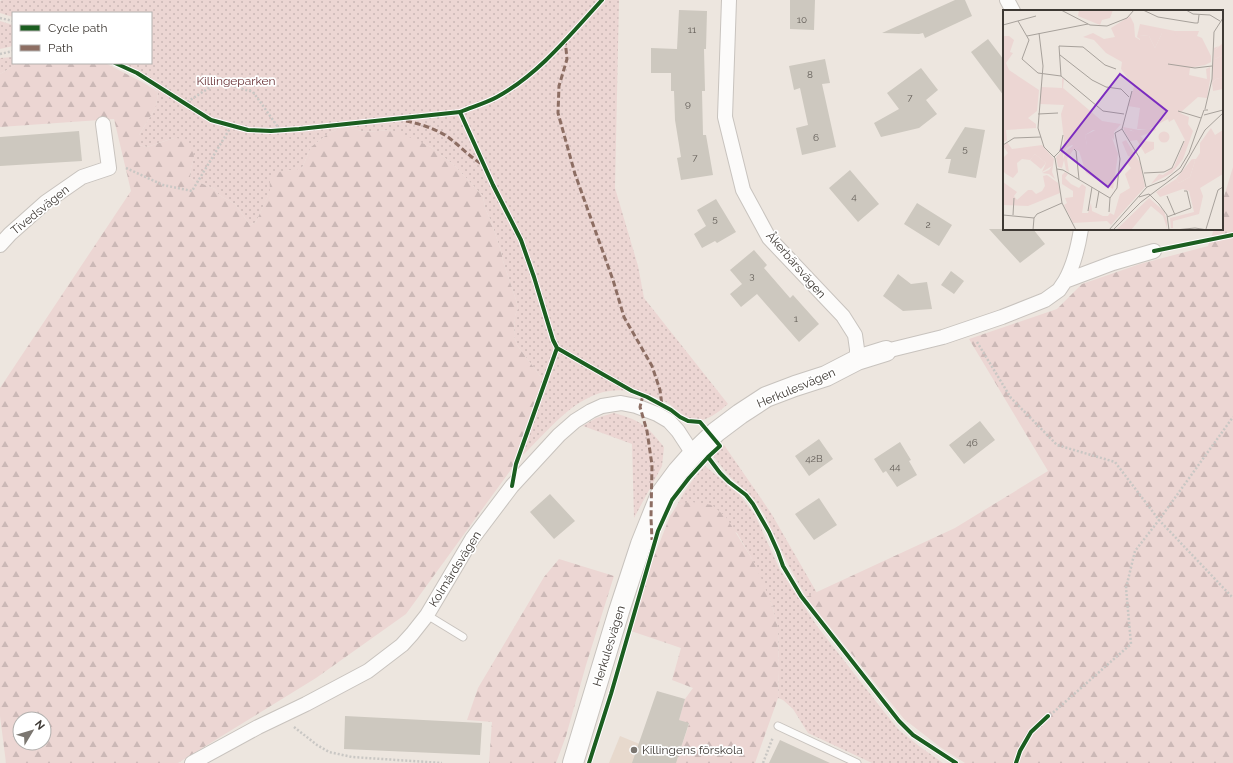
<svg xmlns="http://www.w3.org/2000/svg" width="1233" height="763" font-family="Raleway,sans-serif">
	<style>
		.built { fill: #e7d9cd }
		.grass { fill: url(#grass-dots) }
		.forest { fill: url(#forest-firs); fill-rule: evenodd }
		.building { fill: #cdc8bf }
		.lines { fill: none; stroke-linecap: round; stroke-linejoin: round }
		.lane-casing { stroke: #c8c3be; stroke-width: 9 }
		.street-casing { stroke: #c8c3be; stroke-width: 16 }
		.secondary-casing { stroke: #c8c3be; stroke-width: 22 }
		.path { stroke: #c9c7c4; stroke-width: 2.5; stroke-dasharray: 2 2; stroke-linecap: butt }
		.lane { stroke: #fcfbfa; stroke-width: 7 }
		.street { stroke: #fcfbfa; stroke-width: 14 }
		.secondary { stroke: #fcfbfa; stroke-width: 20 }
		.quiet { stroke: #8d6e63; stroke-width: 3; stroke-dasharray: 6 3; stroke-linecap: butt }
		.cycleway-casing { stroke: #fff; stroke-width: 6 }
		.cycleway { stroke: #1b5e20; stroke-width: 4 }
		.poi-dot { fill: #7b7670; stroke: #fff; stroke-width: 1.5 }
		.labels { text-anchor: middle; stroke-width: 3.5; stroke-linejoin: round; paint-order: stroke }
		.number-label { font-size: 10px; fill: #625d57 }
		.park-label { font-size: 12px; fill: #693337; stroke: #fff }
		.street-label { font-size: 12px; fill: #3e3934; stroke: #fff }
		.poi-label { font-size: 12px; fill: #3e3934; stroke: #fff; text-anchor: start }
		.inset-road { fill: none; stroke: #a7a19b; stroke-width: 1 }
		.view { fill: #7b2cbf; fill-opacity: 0.15; stroke: #7b2cbf; stroke-width: 2 }
		.inset-edge { fill: none; stroke: #3e3934; stroke-width: 2 }
	</style>
	<defs>
		<pattern id="grass-dots" width="8" height="8" patternUnits="userSpaceOnUse"><rect width="8" height="8" fill="#ecd6d3"/><path d="M2 2h.1M6 6h.1" fill="none" stroke="#cbb8b6" stroke-width="1.8" stroke-linecap="round"/></pattern>
		<pattern id="forest-firs" width="22" height="20" patternUnits="userSpaceOnUse"><rect width="22" height="20" fill="#ecd6d3"/><path d="M5 1l3.5 6h-7zM16 11l3.5 6h-7z" fill="#cbb8b6"/></pattern>
	</defs>
	<rect width="100%" height="100%" fill="#ede6df"/>
	<path class="built" d="M620,736L686,763H609Z"/>
	<path class="grass" d="M2,0H619L615,188L638,266L644,298L728,404C721,410 711,418 702,420C688,423 678,410 668,403C648,392 619,386 597,394C567,405 546,433 524,454L518,456L517,453L541,383L540,376L517,345L514,336L515,316L518,308L516,300L503,261L501,251L491,221L485,208L483,196L454,165L431,147L390,130L365,132L351,128H341L329,133L311,147L302,168L295,171L289,170L270,182L271,189L256,222L250,225L235,204L219,195L215,189L193,180L190,177L191,168L194,158L174,138L147,147L139,145V135L156,107L158,92L149,84L142,73L122,63H151V13H13V17L0,13V1Z
		M0,21L13,25V46L0,49Z
		M13,57V63H19L0,74V58Z
		M614,413C642,421 646,425 664,447L662,466L634,518L632,444L583,426L596,418Z
		M724,445L771,513L817,593L806,597L789,566L764,514L754,499L729,476L714,457L713,454Z
		M705,466L740,495L755,515L780,570L796,594L817,626L885,713L899,730L919,746L943,763H872L808,733L793,709L783,700L778,698L779,670L778,628L772,605L751,557L737,533L683,503L676,507C684,492 692,479 705,466Z"/>
	<path class="forest" d="M19,63H105L144,83L158,92L156,107L139,135V145L147,147L174,138L184,139L193,148L194,158L191,168L190,177L193,180L215,189L219,195L235,204L250,225L256,222L269,193C271,189 269,185 270,181C275,167 291,172 302,168L311,147L329,133L341,128H351L365,132L390,130L398,132L431,147L454,165L483,196L485,208L491,221L501,251L503,261L516,300L518,308L515,316L514,336L517,345L540,376L541,383L538,392L517,453L518,456L510,471L406,614L316,678L178,763H6L0,716V388L131,191L114,119L0,127V74ZM20,719H44V743H20Z
		M1233,167V763H965L940,747L904,719L806,597L955,528L1048,471L969,339L1057,309L1082,284L1140,264L1208,246L1214,229H1222V203Z
		M692,502L712,505L726,517L751,557L762,580L772,605L778,628L779,670L778,698L755,763H676L689,724L679,720L685,699L693,688L672,680L681,648L631,631L652,562L670,516L676,507L683,503Z
		M559,559L614,576L586,665L566,736L556,763H489L492,722L467,720L478,688L544,577Z"/>
	<path class="building" d="M790,0H815L814,30L790,29Z
		M955,0H965L972,16L925,38L923,33L919,34L882,33Z
		M679,10L707,11L706,49H704L705,91H702L703,135H706L713,175L681,180L677,158L681,157L675,120L674,91H671V73H651V48L677,49Z
		M988,39L1004,60V96L971,52Z
		M825,59L830,83L822,84L836,147L802,155L796,128L808,125L800,88L794,90L789,66Z
		M921,68L938,90L926,100L937,114L919,128L881,137L874,123L899,109L887,93Z
		M965,127L985,130L976,178L948,173L951,159H945Z
		M79,131L82,161L0,166V137Z
		M850,170L879,204L858,222L829,188Z
		M716,199L736,232L717,243L715,241L702,248L694,234L706,226L697,210Z
		M917,203L952,225L939,246L904,224Z
		M989,229H1033L1045,244L1020,263Z
		M754,250L767,265L764,268L790,298L793,295L819,324L799,342L757,294L741,307L730,294L742,284L730,270Z
		M951,271L964,281L954,294L941,285Z
		M898,274L911,284L927,282L932,309L903,311L883,296Z
		M980,421L995,440L964,464L949,445Z
		M819,439L833,459L809,476L795,456Z
		M900,442L911,460L909,461L917,475L897,487L886,471L883,473L874,459Z
		M550,494L575,521L554,539L530,512Z
		M819,498L837,525L814,540L795,514Z
		M657,691L685,699L679,720L689,723L676,763H632Z
		M345,716L482,723L480,755L344,749Z
		M780,740L830,763H769Z"/>
	<g class="lines">
		<g class="lane-casing">
			<path id="lane" d="M427,615L463,637
				M778,726L857,763"/>
		</g>
		<g class="street-casing">
			<path id="street" d="M729,0L725,117L743,190L769,238L843,316L855,335L857,349V360
				M1007,0L1013,11
				M0,245L10,234L46,202L82,177L109,168L103,124
				M1065,281C1074,265 1078,248 1081,229
				M886,351L943,337L1002,317L1045,300L1059,290L1065,281L1113,263L1154,251
				M192,763L258,727L306,704L368,671L402,645L412,634L427,615L472,539L512,486L559,435L575,421L591,411L602,406L621,403L636,406L657,414L669,421L678,431L693,454"/>
		</g>
		<g class="secondary-casing">
			<path id="secondary" d="M573,763L619,611L641,544L661,494L678,471L693,454L716,432L740,414L766,397L795,386L826,376L857,360L886,351"/>
		</g>
		<path class="path" d="M0,18L13,21
			M0,54L13,51
			M115,63L137,73L211,120L248,130L271,131L299,129L460,112L493,185L521,240L534,277L553,340L557,348L623,386
			M184,104L215,84L230,85L253,92L261,103L280,130
			M460,112C472,107 486,103 497,97C539,74 570,35 602,0
			M126,168L163,185L192,191L232,125
			M977,342L1011,398L1057,445L1115,462L1159,520L1233,598
			M521,451L557,348
			M712,462L729,482L746,495L753,504L769,532L778,552L783,566L801,596L899,721L913,735L956,763
			M294,727L317,745L329,752L352,757L442,763
			M763,763L773,737
			M1016,763L1020,751L1031,732L1131,644L1126,588L1135,551L1159,520L1233,417"/>
		<use href="#lane" class="lane"/>
		<use href="#street" class="street"/>
		<use href="#secondary" class="secondary"/>
		<path class="quiet" d="M565,39L567,59L559,86L558,113L575,174L613,280L624,317L652,366L660,390L662,406
			M406,121C421,124 436,129 448,137C460,146 470,157 483,165
			M643,395L640,407L647,431L652,465L651,517L652,540"/>
		<g class="cycleway-casing">
			<path id="cycleway" d="M115,63L137,73L211,120L248,130L271,131L299,129L460,112L493,185L521,240L534,277L553,340L557,348L632,391L647,397L671,410L680,417L688,421L700,422L720,446L708,457
				M460,112C472,107 486,103 497,97C539,74 570,35 602,0
				M1154,251L1233,235
				M512,486L516,464L557,348
				M589,763L611,694L658,531L672,500L689,478L708,457L720,473L729,482L746,495L753,504L769,532L778,552L783,566L801,596L899,721L913,735L956,763
				M1016,763L1020,751L1031,732L1048,716"/>
		</g>
		<use href="#cycleway" class="cycleway"/>
	</g>
	<circle class="poi-dot" cx="634" cy="750" r="4"/>
	<g class="labels">
		<g class="number-label">
			<text x="802" y="23">10</text>
			<text x="692" y="33">11</text>
			<text x="810" y="78">8</text>
			<text x="910" y="101">7</text>
			<text x="688" y="107">9</text>
			<text x="816" y="141">6</text>
			<text x="965" y="152">5</text>
			<text x="695" y="161">7</text>
			<text x="854" y="200">4</text>
			<text x="715" y="222">5</text>
			<text x="928" y="228">2</text>
			<text x="752" y="279">3</text>
			<text x="796" y="322">1</text>
			<text x="972" y="446">46</text>
			<text x="814" y="462">42B</text>
			<text x="895" y="470">44</text>
		</g>
		<g class="park-label">
			<text x="236" y="85">Killingeparken</text>
		</g>
		<g class="street-label">
			<text transform="translate(40 210) rotate(-39)" y="4">Tivedsvägen</text>
			<text transform="translate(796 265) rotate(49)" y="4">Åkerbärsvägen</text>
			<text transform="translate(796 388) rotate(-23)" y="4">Herkulesvägen</text>
			<text transform="translate(455 569) rotate(-58)" y="4">Kolmårdsvägen</text>
			<text transform="translate(609 646) rotate(-73)" y="4">Herkulesvägen</text>
		</g>
		<g class="poi-label">
			<text x="642" y="754">Killingens förskola</text>
		</g>
	</g>
	<g transform="translate(1003 10)">
		<rect width="220" height="220" fill="#ede6df"/>
		<path d="M137,14L172,21H196L194,26L199,28H175L159,23L152,38L146,26L137,25V29L134,27ZM216,36L212,40V49L220,45V67L213,69L209,73L211,38ZM59,68L61,69L60,78L99,111L118,114L111,122V130L107,125L90,120L82,125L84,135H76L74,138L69,135L63,138L60,145V149L63,141V160L61,150L59,158L55,157L53,147L60,140L61,130L58,104L61,95L37,94L38,77L59,78ZM120,117L136,120L152,118L153,120L138,126L128,120L122,123Z" fill="#ecd6d3"/>
		<path d="M76,0H110L107,8L99,10L97,15L75,6ZM127,6L131,14L132,27L137,30V25L146,26L152,38L159,23L171,22L175,28H199L208,46V52L202,55L187,58L186,65L204,69L203,59L207,57V70L204,88L195,87L177,103L186,107L185,114L190,121L180,149L169,163L148,174L156,164L160,165L171,157L182,130L171,109L166,112L165,109L146,119H134L137,98L125,96L131,77L118,59L119,52L103,43L91,30L80,27L90,23L101,29L112,27L108,18ZM0,26H6L11,30L7,42L10,43L3,53L6,60L36,80L34,101L25,108L33,114V118L3,120L4,130L0,133ZM220,33V45L212,49V40ZM220,67V79L210,81L209,73L213,69ZM208,118L212,125L220,120V164L197,178L200,186L196,204L170,211V218H168L167,208L191,202L186,181L180,179L157,187L153,182L173,169L176,173L187,167L192,151L189,149H193L197,143V133ZM93,120L108,125L115,144L110,179L83,163L76,141L71,139L64,149L66,162L63,160V141L71,135L74,138L75,135H84L82,125ZM123,120L134,122L142,131L151,132V139L142,144L134,130L127,131L122,122ZM155.5 127a5.5 5.5 0 1 1 11 0a5.5 5.5 0 1 1-11 0ZM123,130L137,153L142,177L108,215L104,211L70,213L61,195L64,193L62,188L70,187V181L59,174V165L62,162L65,164L62,168L68,174L76,178L79,174L83,177L79,203H85L88,193L89,201L100,206H105L107,203L111,205L117,184L127,178L122,164L128,158L124,153L129,147L125,146L119,132ZM4,132L9,139L39,135L51,149L49,162L52,169L46,164L39,163L46,160L49,156L39,162L43,153L32,144L27,150L19,149L14,153L15,162L10,168L3,164L0,161V148L5,143L0,136ZM44,165L55,173L57,183L25,196L0,195V172L14,182L11,186L14,190L25,180H29L33,184L39,181L42,176L40,166ZM146,188L161,201L164,211V218L160,206L148,196L128,220H113Z" fill="#ecd6d3"/>
		<path d="M62 110a6 6 0 1 1 12 0a6 6 0 1 1-12 0ZM32,144L43,153L38,159L27,150ZM189,149L192,151L187,167L176,173L173,169Z" fill="#ecd6d3"/>
		<path class="inset-road" d="M58,0L87,15L104,16L124,8L131,0M140,0L155,7L192,13H195L196,5M183,0L190,4L207,5L217,11M15,11L26,30L19,49L35,63L58,66L100,101L121,104M0,15L33,6M36,23L40,56L35,118L41,137L52,148L59,193L73,220M24,26L85,14M57,45L89,70L103,77L118,79L126,87M165,54L192,58L209,56M58,66L56,36L80,37L102,55L113,59M129,81L119,119L136,147L143,177M202,99L209,69L211,22L220,8M175,101L198,108M35,104L55,103M201,105L220,100M0,135L11,128L38,127M71,139L73,141L76,169M51,147L57,141L60,125M54,159L60,160L107,188L114,178L117,149L112,123L119,119M141,163L161,162L169,158L181,131M164,186L172,205M136,187L146,184L156,194L164,205L166,220M93,198L96,181M85,201L89,177M106,202L107,188M0,205L31,208M10,205L11,188M164,207L188,198L184,181H181M203,219L215,180L220,177M30,220L31,208L34,204L59,193M106,220L144,177L162,170L177,158L186,143L201,100H205M110,220L138,192L178,162L202,120L220,103M172,220L192,218L205,220"/>
		<path class="view" d="M117,64L164,101L105,177L58,140Z"/>
		<rect width="220" height="220" class="inset-edge"/>
	</g>
	<rect x="12" y="12" width="140" height="52" fill="#ffffff" stroke="#b2b0ae"/>
	<rect x="20" y="25" width="20" height="6" fill="#1b5e20" stroke="#b2b0ae"/>
	<text x="48" y="32" font-size="12" fill="#3e3934">Cycle path</text>
	<rect x="20" y="45" width="20" height="6" fill="#8d6e63" stroke="#b2b0ae"/>
	<text x="48" y="52" font-size="12" fill="#3e3934">Path</text>
	<g transform="translate(32 731) rotate(52)"><circle r="19" fill="#ffffff" stroke="#b2b0ae"/>
	<path d="M0-3L7 15L0 10L-7 15Z" fill="#7b7670"/>
	<text y="-6" font-size="11" font-weight="bold" text-anchor="middle" fill="#3e3934">N</text>
	</g>
</svg>
